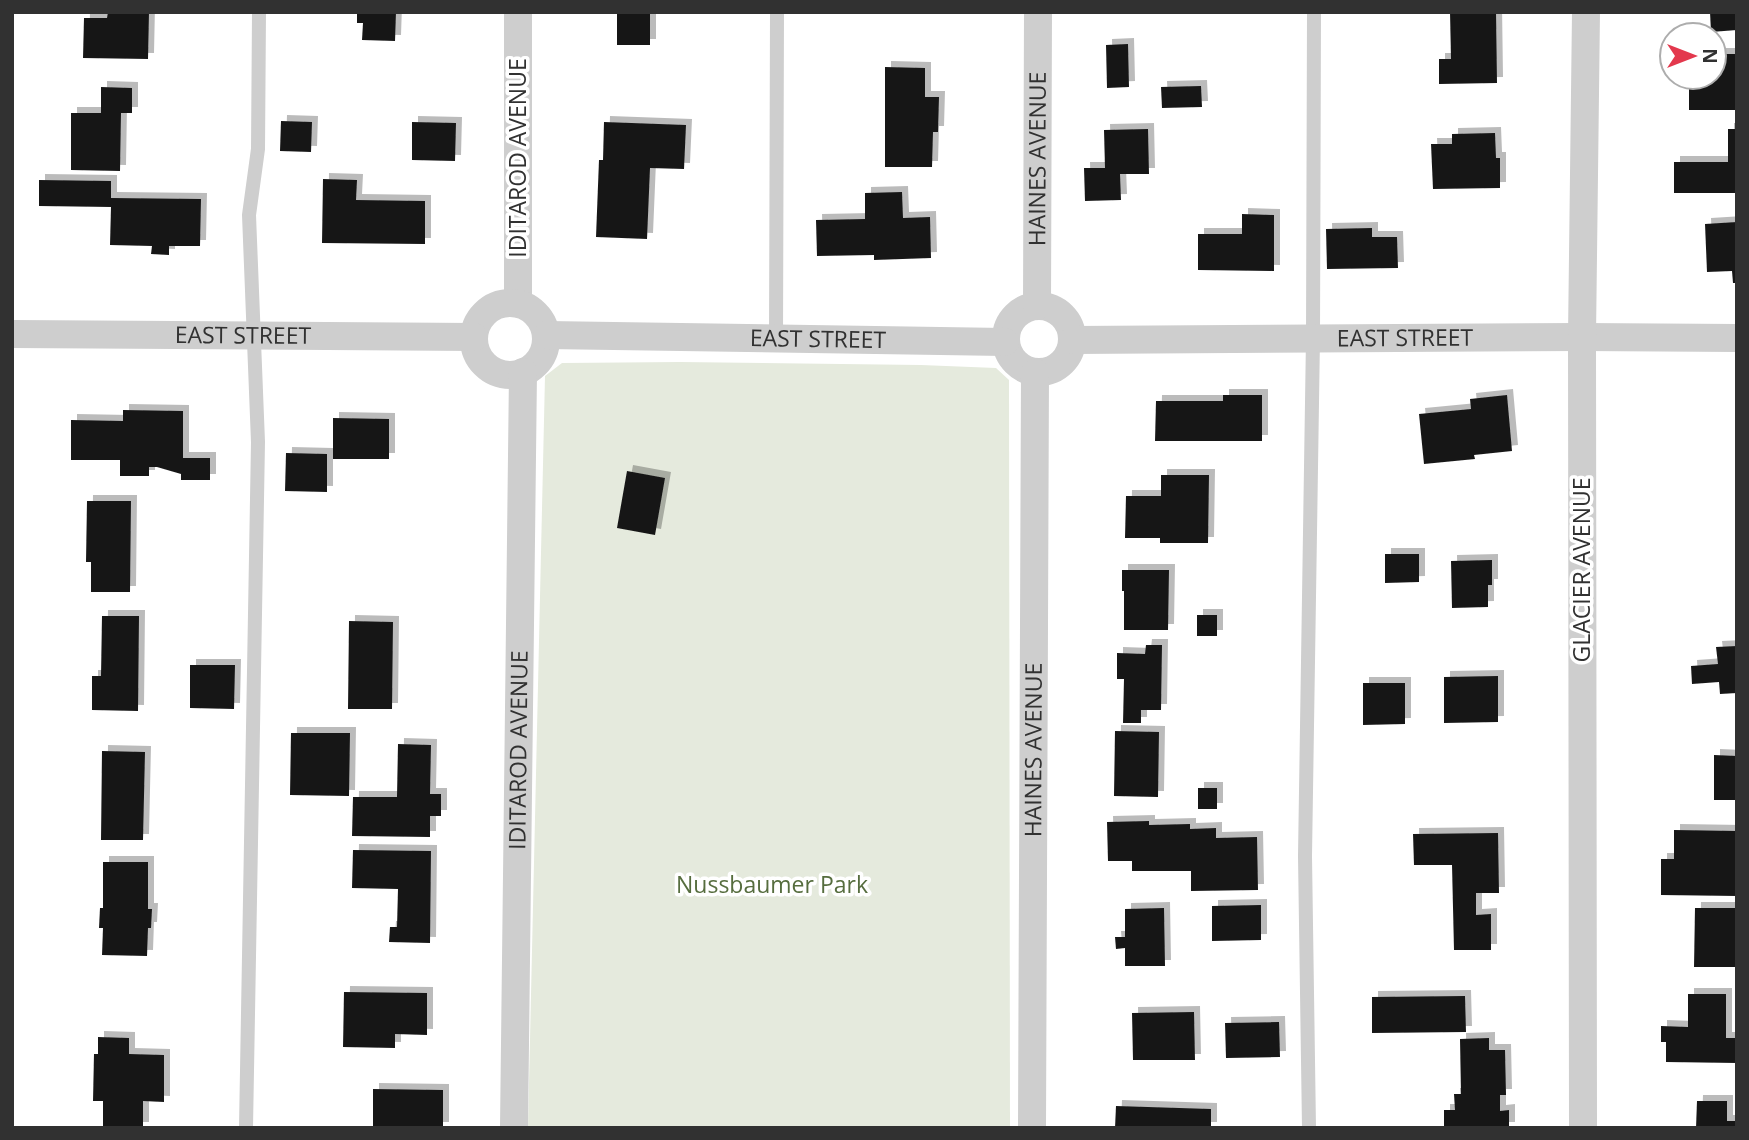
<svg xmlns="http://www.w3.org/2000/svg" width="1749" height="1140" font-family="'Open Sans',sans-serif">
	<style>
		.green { fill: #e5eadd }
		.building { fill: #181818; filter: url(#shadow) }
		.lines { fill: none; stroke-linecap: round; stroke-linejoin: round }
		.lane { stroke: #cecece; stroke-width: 14 }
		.street { stroke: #cecece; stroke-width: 28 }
		.labels { text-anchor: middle; stroke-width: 7; stroke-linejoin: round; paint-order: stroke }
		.street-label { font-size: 23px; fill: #313131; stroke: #fff }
		.park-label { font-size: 23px; fill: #566d3e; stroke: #fff }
	</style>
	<defs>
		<filter id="shadow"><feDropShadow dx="6" dy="-6" stdDeviation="0" flood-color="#0004"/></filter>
	</defs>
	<rect width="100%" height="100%" fill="#fff"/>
	<path class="green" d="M680,362L921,365L996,368L1009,380L1010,1128H528L545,376L562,363Z"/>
	<path class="building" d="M108,12H149L148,59L83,58L84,18H107Z
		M357,12H396L395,41L362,40L363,23H357Z
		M617,12H650V45H617Z
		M1450,12H1496L1497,83L1439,84V59H1451Z
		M1710,12H1737V30L1711,32Z
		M1128,44L1129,87L1107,88L1106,45Z
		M1714,54H1737L1736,110H1689V77H1714Z
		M885,67L925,68V97H939L938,132H933L932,167H885Z
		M1201,86L1202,107L1162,108L1161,87Z
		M101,87L132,88V113H121L120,171L71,170V113H101Z
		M281,121L312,122L311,152L280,151Z
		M412,122L456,123L455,161L412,160Z
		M604,122L686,125L684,169L650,168L647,239L596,237L599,160H603Z
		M1148,129L1149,174H1120L1121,200L1085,201L1084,168H1105L1104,130Z
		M1728,129H1737V193H1674V162H1728Z
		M1495,133L1496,158H1500V188L1433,189L1431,144H1452V134Z
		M323,179L357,180L356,200L425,201V244L322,243Z
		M39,180L111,181V198L201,199L200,246H169V255L151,254L152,246L110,245L111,207L39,206Z
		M902,192L903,218L930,217L931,258L874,260V255L817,256L816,220L865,219V193Z
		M1242,214L1274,215V271L1198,270V234H1242Z
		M1737,222V283H1733L1732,271L1707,272L1705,224Z
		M1372,228V237H1397L1398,268L1327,269L1326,229Z
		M1223,395H1262V441H1155L1156,401H1223Z
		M1507,395L1512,451L1474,455L1475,459L1424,464L1419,414L1471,409L1470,399Z
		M123,410L183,411V458H210V480H181V474L157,467H149V476H120V460H71V420L123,421Z
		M333,418L389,419V459H333Z
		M286,453L327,454V492L285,491Z
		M627,471L665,478L655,535L617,528Z
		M1161,475H1209L1208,543H1160V538H1125L1126,496H1161Z
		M87,501H131L130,592H91V562H86Z
		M1385,554H1419V582L1385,583Z
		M1492,560V585H1488V607L1452,608L1451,561Z
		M1122,570H1169L1168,630H1124V591H1122Z
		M1197,615H1217V636H1197Z
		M102,616H139L138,711L92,710V676H101Z
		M349,621L393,622L392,709H348Z
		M1146,645H1162L1161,710H1141V723H1123L1124,679H1117V653L1145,654Z
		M1737,646V693L1720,694L1719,682L1692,684L1691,666L1718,664L1716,647Z
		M190,665H235L234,709L190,708Z
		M1498,676V722L1444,723V677Z
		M1363,683H1405V724L1363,725Z
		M1115,731L1159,732L1158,797L1114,796Z
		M291,733H350L349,796L290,795Z
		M398,744L431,745L430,794H441V816H430V837L352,836L353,797H397Z
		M102,751L145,752L143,840H101Z
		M1714,755L1737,756V800H1714Z
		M1198,788H1217V809H1198Z
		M1149,821V825L1190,824V829L1216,828V838L1257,837L1258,890L1191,891V871H1132V861H1108L1107,822Z
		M1674,830L1737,831V896L1661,895V859H1674Z
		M1498,833L1499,893H1476V915L1491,914V950H1454L1452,865H1414L1413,834Z
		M353,850L431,851L430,943L389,942L390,927H397L398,889L352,888Z
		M103,862H148V909H152L151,928H148L147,956L102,955L103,928H99L100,908H103Z
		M1261,905V940L1212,941V906Z
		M1164,908L1165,966H1125V948L1116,949L1115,937H1125V909Z
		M1695,908H1737V967H1694Z
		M344,992L427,993V1035L395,1034V1048L343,1047Z
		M1688,994H1726V1038H1737V1063L1666,1062V1042H1661V1026L1688,1027Z
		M1465,996L1466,1032L1372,1033V997Z
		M1194,1012L1195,1060H1133L1132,1013Z
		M1279,1022L1280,1057L1226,1058L1225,1023Z
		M98,1037L129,1038V1054L164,1055V1102L143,1101V1128H103V1101H93L94,1054H98Z
		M1489,1038V1050H1505L1506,1095H1500V1111L1509,1110V1128H1444V1110H1455L1454,1094H1461L1460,1039Z
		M373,1089L443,1090V1128H373Z
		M1697,1101H1727V1121H1737V1128H1696Z
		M1116,1106L1211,1109V1128H1115Z"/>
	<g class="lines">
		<path class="lane" d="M776,339L777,12
			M246,1128L258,442L249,215L258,149L259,12
			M1309,1128L1305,856L1313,338L1314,12"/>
		<g class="street">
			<path d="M518,12V303"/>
			<circle cx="510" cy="339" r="36"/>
			<circle cx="1039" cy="339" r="33"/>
			<path id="s1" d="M1037,306L1038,12"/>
			<path id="s2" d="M12,334L474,337"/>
			<path id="s3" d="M547,335L1005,342"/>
			<path id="s4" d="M1073,340L1582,337L1737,338"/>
			<path id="s5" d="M514,1128L523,372"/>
			<path id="s6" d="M1032,1128L1035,373"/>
			<path d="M1583,1128L1582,337L1586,12"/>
		</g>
	</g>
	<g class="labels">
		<g class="street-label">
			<text transform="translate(518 158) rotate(-90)" y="8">IDITAROD AVENUE</text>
			<text dy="8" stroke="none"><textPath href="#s1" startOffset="147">HAINES AVENUE</textPath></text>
			<text dy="8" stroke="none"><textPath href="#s2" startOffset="231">EAST STREET</textPath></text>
			<text dy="8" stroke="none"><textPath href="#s4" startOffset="332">EAST STREET</textPath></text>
			<text dy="8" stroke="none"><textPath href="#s3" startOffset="271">EAST STREET</textPath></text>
			<text transform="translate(1582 570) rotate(-90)" y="8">GLACIER AVENUE</text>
			<text dy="8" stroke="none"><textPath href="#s5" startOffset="378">IDITAROD AVENUE</textPath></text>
			<text dy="8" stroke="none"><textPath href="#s6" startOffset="378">HAINES AVENUE</textPath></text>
		</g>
		<g class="park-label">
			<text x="772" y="893">Nussbaumer Park</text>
		</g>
	</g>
	<rect width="1749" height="1140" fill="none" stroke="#313131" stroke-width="28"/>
	<g transform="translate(1693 56) rotate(90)"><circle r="33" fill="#ffffff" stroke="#adadad" stroke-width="2"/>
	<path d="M0-5L12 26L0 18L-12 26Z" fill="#e3384d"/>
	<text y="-10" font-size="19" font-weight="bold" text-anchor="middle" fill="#313131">N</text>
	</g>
</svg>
